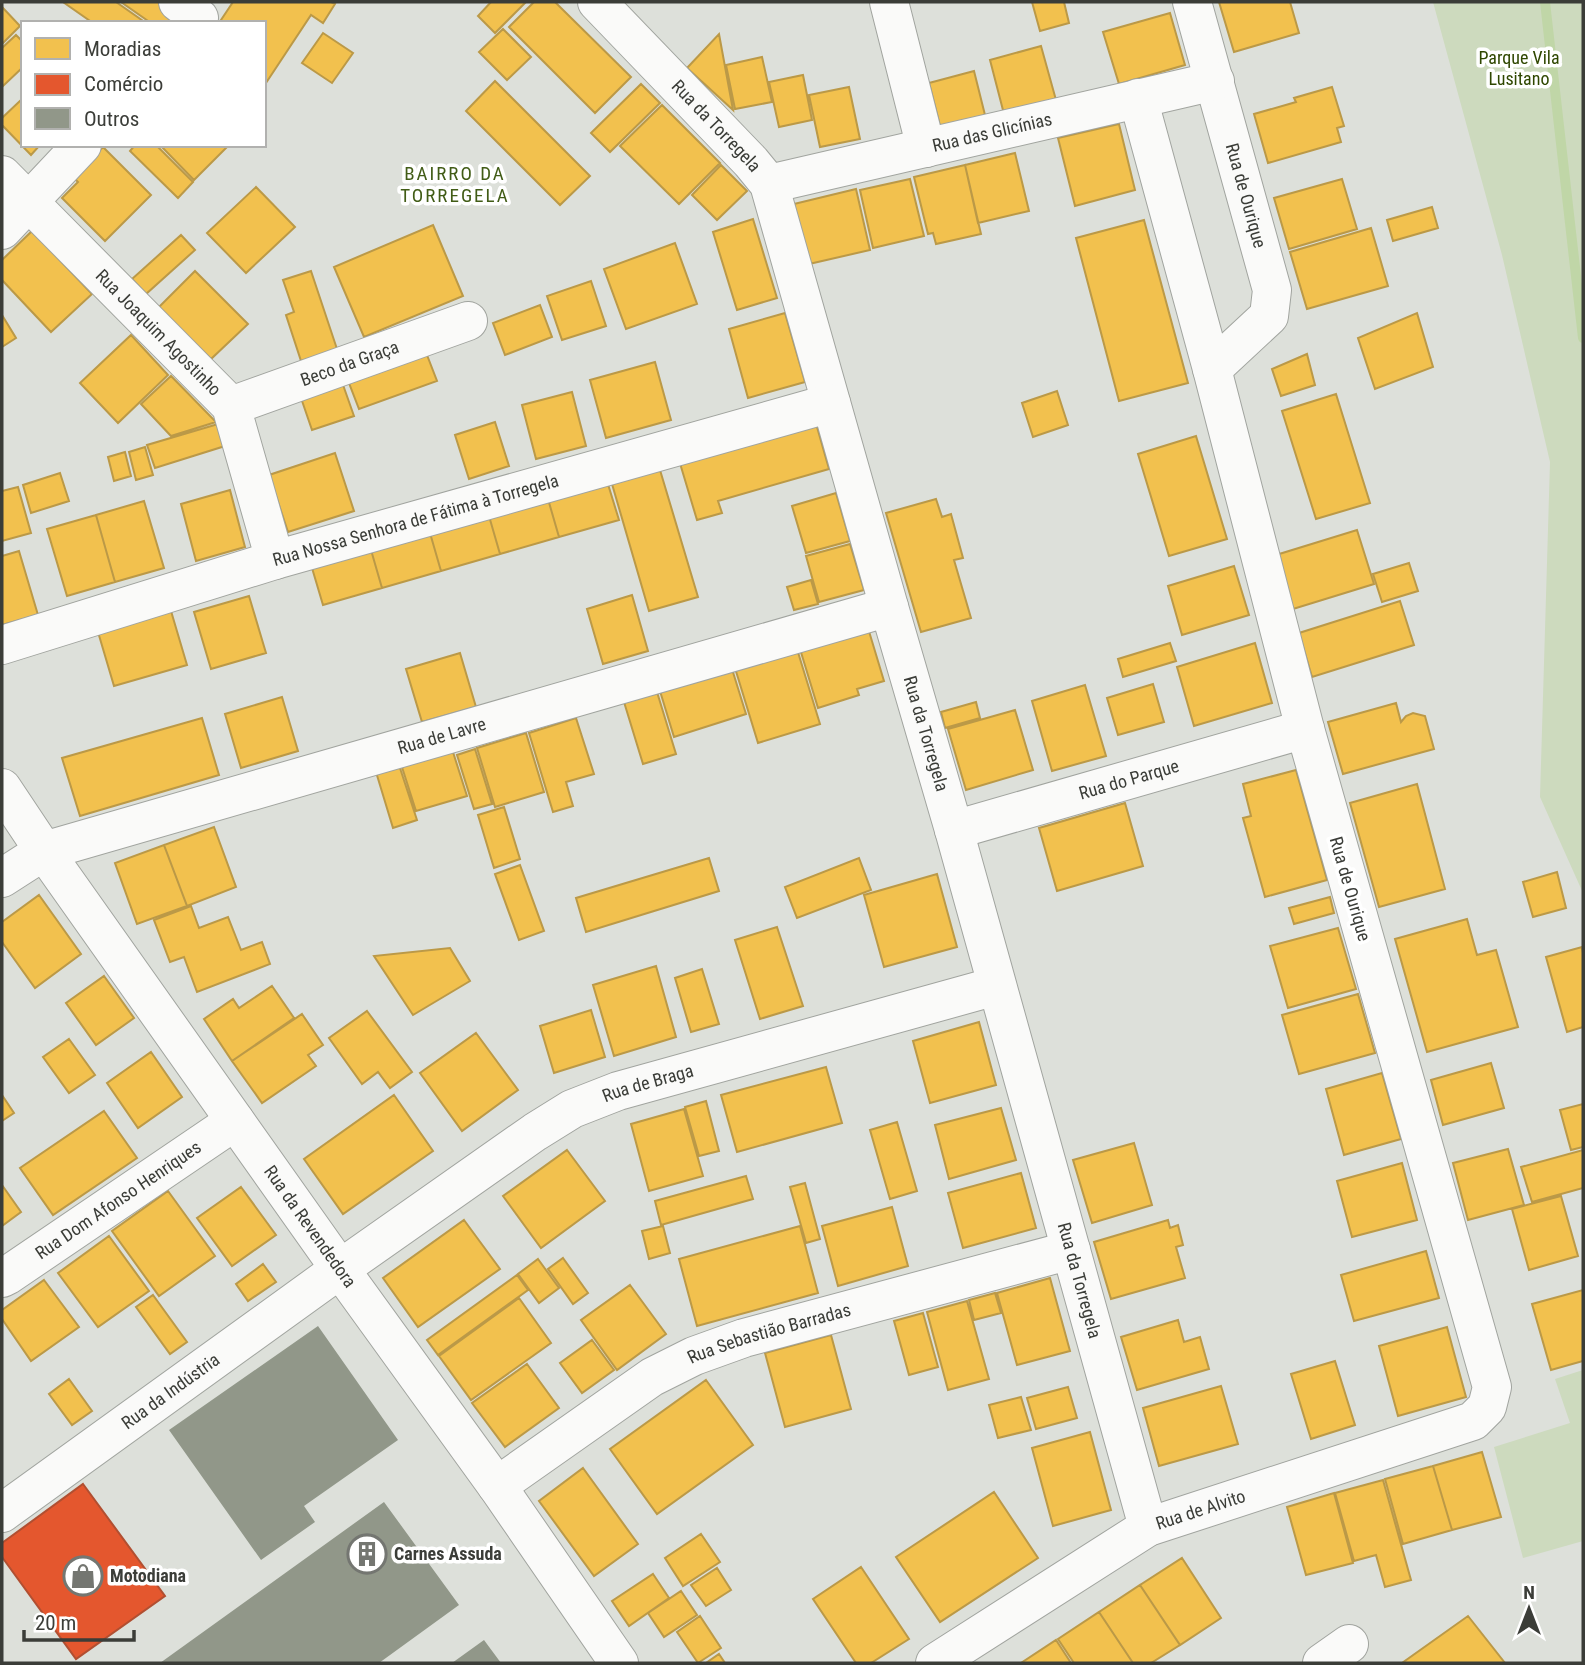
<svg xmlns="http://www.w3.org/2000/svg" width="1585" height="1665" font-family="'Roboto Condensed',sans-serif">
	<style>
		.green { fill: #cddabe }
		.homes { fill: #f2c14e; stroke: #bb9947; stroke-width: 2 }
		.shops { fill: #e4572e; stroke: #b14f31; stroke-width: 2 }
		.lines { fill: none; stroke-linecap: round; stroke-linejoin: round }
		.stream { stroke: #c0d6a7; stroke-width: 10 }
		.building { fill: #919789 }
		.minor-casing { stroke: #a1a49f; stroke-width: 40 }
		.minor { stroke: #fafaf9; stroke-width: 38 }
		.labels { text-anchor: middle; stroke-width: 7; stroke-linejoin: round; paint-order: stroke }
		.park-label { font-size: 18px; fill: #2f4700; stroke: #fff }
		.street-label { font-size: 18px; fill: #3b3d38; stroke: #fff }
		.poi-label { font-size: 18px; font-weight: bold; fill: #3b3d38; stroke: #fff; text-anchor: start }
		.neighbourhood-label { font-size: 19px; letter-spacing: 2px; fill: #415c16; stroke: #fff }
	</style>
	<rect width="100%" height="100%" fill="#dde0da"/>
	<path class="green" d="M1433,2H1583V893L1540,797L1550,462L1502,255Z
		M1583,1370V1541L1523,1558L1494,1447L1570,1423L1555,1379Z"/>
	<path class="homes" d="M63,2H116L146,23H93Z
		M121,2H161L175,11L167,23H151Z
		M233,2H331L335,4L323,23L311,15L264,86V23H219Z
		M491,2H526L495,33L478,16Z
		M534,2H555L631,77L595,113L509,27Z
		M1032,2H1064L1069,23L1040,31Z
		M1219,2H1290L1299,33L1234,52Z
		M3,8L20,26L2,44V10Z
		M1170,13L1185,65L1119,84L1103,32Z
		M503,29L531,57L507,80L479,52Z
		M323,33L353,53L332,83L302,63Z
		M719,34L733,110L687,68Z
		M16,35L23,42V67L2,87V48Z
		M1041,46L1056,100L1004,114L990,60Z
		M762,57L772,102L735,109L726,65Z
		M974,71L986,119L941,130L929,83Z
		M803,75L812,120L779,127L769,82Z
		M495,81L590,176L560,205L466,111Z
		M641,84L660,103L610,152L591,133Z
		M849,87L860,139L820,147L809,95Z
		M1332,87L1344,126L1337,128L1341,142L1268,163L1254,114L1296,102L1294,98Z
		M23,98V145H40L31,155L2,125V118Z
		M662,105L720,163L679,204L620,146Z
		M1119,124L1135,190L1075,206L1058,138Z
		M135,145H156L193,182L178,198L130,151Z
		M160,145H229L194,180Z
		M103,147L151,195L105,241L62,198L78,182L73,177Z
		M1015,153L1029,211L978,223L965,165Z
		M721,165L747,191L717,220L692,195Z
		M965,165L981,234L936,244L933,233L928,234L914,177Z
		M910,179L924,236L873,248L860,190Z
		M1342,179L1357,229L1289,249L1274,198Z
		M256,187L295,227L246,273L207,233Z
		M856,189L870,250L809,264L794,204Z
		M1432,207L1438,228L1393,241L1387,220Z
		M753,219L777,298L737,310L713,232Z
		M1144,220L1188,383L1119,401L1076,238Z
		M433,225L463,296L364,337L334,267Z
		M1371,228L1388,286L1307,309L1290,252Z
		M32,231L92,294L51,332L2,280V260Z
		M181,235L195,250L146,294L132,279Z
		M675,243L697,304L626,329L604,269Z
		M195,271L248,324L211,359L159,307Z
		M311,271L338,352L302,364L286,315L294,312L283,280Z
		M591,281L606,326L562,340L547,296Z
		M540,305L552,337L505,355L493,323Z
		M785,313L805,382L748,398L729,329Z
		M1417,313L1433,367L1375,389L1358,338Z
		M2,315L16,338L2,347Z
		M131,335L168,375L118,423L80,383Z
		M1307,354L1315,385L1281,396L1272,369Z
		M427,355L437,381L359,409L349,383Z
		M655,362L671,420L606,438L590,380Z
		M171,376L216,422L171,436L141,404Z
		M342,382L354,416L312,430L300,395Z
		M1057,391L1068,425L1033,437L1022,403Z
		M572,392L586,446L536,459L522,405Z
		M1336,394L1370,503L1316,519L1282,411Z
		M815,420L829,469L718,501L722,513L697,520L679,460Z
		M495,422L509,466L469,479L455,435Z
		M218,424L225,446L155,468L147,445Z
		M1196,436L1227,539L1169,556L1138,454Z
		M145,447L153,475L136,480L129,452Z
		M125,452L131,476L114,481L108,457Z
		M335,453L354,511L288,532L269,475Z
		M660,470L698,597L649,611L612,484Z
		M60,473L69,501L31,513L23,485Z
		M607,481L619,520L559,537L548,499Z
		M18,487L31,533L2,541V491Z
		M230,490L245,547L196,561L181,504Z
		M836,493L850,541L806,553L792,506Z
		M548,499L559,537L500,554L489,516Z
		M936,499L942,517L951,514L963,558L954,560L971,618L921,632L886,513Z
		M144,501L164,568L115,582L96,515Z
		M96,515L115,582L67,596L47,529Z
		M489,516L500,554L441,571L430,533Z
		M1357,530L1374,584L1293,609L1276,555Z
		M430,533L441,571L382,588L371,550Z
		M850,544L864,590L819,602L806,556Z
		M371,550L382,588L323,605L312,568Z
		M19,551L38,615L2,625V556Z
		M1409,563L1418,591L1382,602L1373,574Z
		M1234,566L1249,615L1182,635L1168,586Z
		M811,580L818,604L794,610L787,587Z
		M632,595L648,651L603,664L587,609Z
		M249,596L266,653L211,669L194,612Z
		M1400,601L1414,645L1312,677L1299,633Z
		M171,611L187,665L114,686L98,632Z
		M868,628L884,681L857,689L859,695L818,708L800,649Z
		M1170,643L1176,661L1123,677L1118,659Z
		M1255,643L1272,703L1194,726L1177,667Z
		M797,649L820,724L758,743L735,668Z
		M460,653L476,707L422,722L406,669Z
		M732,669L746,714L674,737L660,691Z
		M1153,684L1164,722L1118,735L1107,698Z
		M1085,685L1106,756L1052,771L1032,701Z
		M657,692L676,754L643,764L624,702Z
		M282,697L298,751L241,768L225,714Z
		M976,702L980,718L945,728L941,712Z
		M1396,703L1401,722L1406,716L1413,713L1425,716L1434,749L1343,774L1328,722Z
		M1015,710L1033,770L966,790L948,729Z
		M202,718L219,775L80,816L62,758Z
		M576,718L594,774L566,782L573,806L553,812L529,733Z
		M526,733L544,792L495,807L477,748Z
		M452,749L467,796L416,811L401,764Z
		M475,749L492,804L474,809L457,755Z
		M399,765L417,820L393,828L376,772Z
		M1296,770L1327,880L1265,897L1243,818L1251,816L1243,784Z
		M1417,784L1445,889L1379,907L1350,803Z
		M1125,803L1143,866L1057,891L1039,828Z
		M504,807L520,859L494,868L478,815Z
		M214,827L236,887L187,906L164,845Z
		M164,845L187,906L137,924L115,863Z
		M709,858L719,891L586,932L576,898Z
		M859,858L871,890L797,918L785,887Z
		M520,865L544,931L519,940L495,874Z
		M1557,872L1566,908L1533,917L1523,882Z
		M937,874L957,947L884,967L864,895Z
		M39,895L81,954L35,988L2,942V922Z
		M1330,897L1334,913L1294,924L1289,908Z
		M191,906L199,928L228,917L241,950L262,942L270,964L197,992L184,957L170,962L154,920Z
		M1467,919L1477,955L1496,950L1518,1027L1427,1052L1395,939Z
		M777,927L803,1006L760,1019L735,940Z
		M1338,928L1356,989L1288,1008L1270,946Z
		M1582,947L1583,953V1027L1567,1032L1546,957Z
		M450,948L470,981L413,1015L374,956Z
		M656,966L676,1037L614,1056L593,985Z
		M702,969L719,1024L691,1032L675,978Z
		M104,976L134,1018L96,1045L66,1003Z
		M272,986L294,1018L232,1061L204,1019L233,999L239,1008Z
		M1358,994L1375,1053L1299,1074L1282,1015Z
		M591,1010L605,1057L554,1073L540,1026Z
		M367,1011L412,1072L390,1088L378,1072L362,1084L329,1038Z
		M302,1014L323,1045L308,1055L316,1066L262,1103L232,1061Z
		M979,1022L996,1085L930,1103L913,1041Z
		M476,1033L518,1090L462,1131L420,1073Z
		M69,1039L95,1075L69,1093L43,1057Z
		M151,1052L182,1097L138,1128L107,1083Z
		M1491,1063L1504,1108L1443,1125L1431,1080Z
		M826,1067L842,1123L737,1152L721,1095Z
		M1382,1073L1401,1139L1344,1155L1326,1089Z
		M2,1095L14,1113L2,1121Z
		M394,1095L433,1151L343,1214L304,1159Z
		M706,1101L719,1151L699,1156L685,1107Z
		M1583,1104V1147L1571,1150L1560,1110Z
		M1001,1108L1016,1160L949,1179L935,1125Z
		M684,1109L703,1176L649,1191L631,1124Z
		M104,1111L137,1158L53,1215L20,1168Z
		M897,1122L917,1191L890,1199L870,1130Z
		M1134,1143L1152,1205L1092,1223L1073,1160Z
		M1508,1149L1524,1205L1468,1220L1453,1163Z
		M567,1150L605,1201L541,1248L503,1196Z
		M1583,1150V1188L1532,1202L1521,1167Z
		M1402,1163L1417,1220L1352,1237L1337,1181Z
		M1021,1173L1036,1228L963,1248L948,1193Z
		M746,1176L753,1199L661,1225L655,1201Z
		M805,1183L820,1239L806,1243L790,1187Z
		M2,1185L21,1212L2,1226Z
		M241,1187L276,1235L232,1266L197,1218Z
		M168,1191L215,1256L159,1296L112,1231Z
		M1561,1196L1578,1256L1529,1270L1512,1209Z
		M892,1207L908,1266L838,1286L822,1226Z
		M464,1220L500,1269L418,1327L383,1278Z
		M1168,1220L1170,1228L1178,1225L1183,1245L1176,1247L1185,1278L1111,1299L1094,1242Z
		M663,1226L670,1253L649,1259L642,1231Z
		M800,1226L818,1293L697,1326L679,1259Z
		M109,1236L149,1291L98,1327L58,1273Z
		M1426,1251L1439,1298L1354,1321L1341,1275Z
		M563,1258L588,1293L573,1304L548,1269Z
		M538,1259L559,1288L539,1303L518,1274Z
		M263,1264L276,1282L248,1301L236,1284Z
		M517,1275L528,1290L438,1355L427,1340Z
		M1050,1278L1070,1351L1017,1365L997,1293Z
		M44,1280L79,1327L31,1361L2,1319V1310Z
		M630,1285L666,1334L617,1370L581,1320Z
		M1583,1290V1361L1551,1370L1532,1304Z
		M995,1293L1001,1313L974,1320L969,1300Z
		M153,1295L187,1342L170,1354L136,1307Z
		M519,1298L551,1343L471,1400L439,1356Z
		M967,1301L989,1379L948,1390L927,1312Z
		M923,1313L938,1367L909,1375L894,1321Z
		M1178,1320L1184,1342L1200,1337L1209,1369L1137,1390L1121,1337Z
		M1447,1327L1466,1397L1398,1416L1379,1346Z
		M831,1335L851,1409L785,1427L765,1353Z
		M592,1340L614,1370L582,1393L560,1363Z
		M1335,1361L1355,1425L1311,1439L1291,1374Z
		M527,1364L559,1408L505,1447L472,1403Z
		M69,1379L92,1411L72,1425L49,1394Z
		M706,1380L753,1445L657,1514L610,1449Z
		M1221,1386L1238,1444L1159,1466L1143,1408Z
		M1068,1387L1077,1418L1036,1429L1027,1398Z
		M1021,1397L1031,1430L998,1438L989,1405Z
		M1090,1432L1111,1510L1053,1526L1032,1448Z
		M1482,1452L1501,1517L1452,1530L1433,1466Z
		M1433,1466L1452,1530L1403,1544L1385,1479Z
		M583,1468L638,1544L594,1576L539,1501Z
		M1383,1480L1411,1580L1385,1587L1376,1555L1354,1561L1335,1493Z
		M994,1492L1038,1558L940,1622L896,1557Z
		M1334,1493L1353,1563L1306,1575L1287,1507Z
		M701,1534L720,1562L683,1586L665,1558Z
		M1182,1558L1221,1618L1180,1645L1140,1585Z
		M861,1567L909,1639L871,1663H856L813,1599Z
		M717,1568L731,1590L706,1606L691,1585Z
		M653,1574L669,1598L629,1626L612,1601Z
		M1140,1585L1180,1645L1151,1663H1133L1099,1612Z
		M681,1591L697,1615L664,1637L648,1613Z
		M1099,1612L1133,1663H1074L1058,1639Z
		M700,1616L721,1648L698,1663L677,1632Z
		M1468,1616L1505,1663H1402Z
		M1056,1640L1071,1663H1021Z
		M719,1654L725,1663H706Z"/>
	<path class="shops" d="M83,1484L165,1596L76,1659L2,1557V1543Z"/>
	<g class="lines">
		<path class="stream" d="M1545,2L1583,338"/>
	</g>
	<path class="building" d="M318,1326L398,1440L304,1506L315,1522L261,1560L169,1430Z
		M384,1502L459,1605L379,1663H160Z
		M484,1640L501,1663H452Z"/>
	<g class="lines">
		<g class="minor-casing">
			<g id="minor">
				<path d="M178,2L199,18"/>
				<path id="s1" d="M597,2L751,162L769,184L889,607L954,830L1148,1527"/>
				<path d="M889,2L926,148"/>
				<path id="s2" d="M1192,2L1272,290L1269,316L1212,369"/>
				<path id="s3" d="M2,175L231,406L275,560"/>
				<path id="s4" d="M769,184L1215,81"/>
				<path d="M2,230L82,145"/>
				<path id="s5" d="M231,406L468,321"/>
				<path id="s6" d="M2,645L275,560L831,403"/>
				<path id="s7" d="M2,788L44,851L340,1269L497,1486L619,1663"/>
				<path id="s8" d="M954,830L1305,729"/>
				<path id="s9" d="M2,878L44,851L889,607"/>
				<path id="s10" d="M2,1278L8,1275L235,1121"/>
				<path id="s11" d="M497,1486L652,1377L694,1356L744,1338L1071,1250"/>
				<path id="s12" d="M2,1513L340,1269L535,1132L572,1109L618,1091L996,986"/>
				<path id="s13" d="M935,1663L1148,1527L1473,1421L1487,1407L1492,1387L1305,729L1212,369L1138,98"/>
				<path d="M1322,1663L1349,1644"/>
			</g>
		</g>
		<use href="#minor" class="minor"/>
	</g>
	<defs>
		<g id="building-ring" transform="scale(2.0125)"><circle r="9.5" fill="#fff" stroke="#747671" stroke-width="1.5"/><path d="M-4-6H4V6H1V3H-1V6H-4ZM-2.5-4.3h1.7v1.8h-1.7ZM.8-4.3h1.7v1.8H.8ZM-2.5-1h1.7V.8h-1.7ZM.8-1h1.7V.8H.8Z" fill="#747671"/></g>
		<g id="shop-ring" transform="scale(2.0125)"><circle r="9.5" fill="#fff" stroke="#747671" stroke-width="1.5"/><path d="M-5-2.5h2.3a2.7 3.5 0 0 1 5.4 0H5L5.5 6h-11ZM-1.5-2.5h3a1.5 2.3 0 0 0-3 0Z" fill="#747671"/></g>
	</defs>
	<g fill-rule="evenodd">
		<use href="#building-ring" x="367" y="1554"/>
		<use href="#shop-ring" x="83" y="1576"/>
	</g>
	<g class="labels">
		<g class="park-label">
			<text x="1519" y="64">Parque Vila<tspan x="1519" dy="21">Lusitano</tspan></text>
		</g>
		<g class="street-label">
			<text dy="6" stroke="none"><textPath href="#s1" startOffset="172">Rua da Torregela</textPath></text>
			<text dy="6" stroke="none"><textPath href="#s4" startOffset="229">Rua das Glicínias</textPath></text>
			<text dy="6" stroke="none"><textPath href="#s2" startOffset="201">Rua de Ourique</textPath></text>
			<text dy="6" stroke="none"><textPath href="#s3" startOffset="222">Rua Joaquim Agostinho</textPath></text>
			<text dy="6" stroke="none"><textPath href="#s5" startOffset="126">Beco da Graça</textPath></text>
			<text dy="6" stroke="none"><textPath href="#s6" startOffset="432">Rua Nossa Senhora de Fátima à Torregela</textPath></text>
			<text dy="6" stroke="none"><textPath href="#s1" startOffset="822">Rua da Torregela</textPath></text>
			<text dy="6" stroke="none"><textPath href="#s9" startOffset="464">Rua de Lavre</textPath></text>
			<text dy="6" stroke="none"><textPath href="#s8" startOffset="182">Rua do Parque</textPath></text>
			<text transform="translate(1350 889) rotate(74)" y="6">Rua de Ourique</text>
			<text dy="6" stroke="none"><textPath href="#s12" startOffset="779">Rua de Braga</textPath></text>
			<text dy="6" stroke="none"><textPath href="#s10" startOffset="140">Rua Dom Afonso Henriques</textPath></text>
			<text dy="6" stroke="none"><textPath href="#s7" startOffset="536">Rua da Revendedora</textPath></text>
			<text dy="6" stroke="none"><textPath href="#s1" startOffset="1390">Rua da Torregela</textPath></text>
			<text dy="6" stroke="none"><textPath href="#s11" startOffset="315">Rua Sebastião Barradas</textPath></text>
			<text dy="6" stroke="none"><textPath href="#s12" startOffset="208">Rua da Indústria</textPath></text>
			<text dy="6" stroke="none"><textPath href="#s13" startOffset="308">Rua de Alvito</textPath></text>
		</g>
		<g class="poi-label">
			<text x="394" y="1560">Carnes Assuda</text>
			<text x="110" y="1582">Motodiana</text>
		</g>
		<g class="neighbourhood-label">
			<text x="455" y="180">BAIRRO DA<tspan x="455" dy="22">TORREGELA</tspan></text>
		</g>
	</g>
	<rect width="1585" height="1665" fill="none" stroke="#3b3d38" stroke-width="7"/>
	<rect x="21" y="21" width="245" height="126" fill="#ffffff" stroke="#b1b1af" stroke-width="2"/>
	<rect x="35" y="38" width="35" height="21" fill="#f2c14e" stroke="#b1b1af" stroke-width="2"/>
	<text x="84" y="56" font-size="21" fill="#3b3d38">Moradias</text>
	<rect x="35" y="74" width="35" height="21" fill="#e4572e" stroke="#b1b1af" stroke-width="2"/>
	<text x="84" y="91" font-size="21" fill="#3b3d38">Comércio</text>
	<rect x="35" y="108" width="35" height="21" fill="#919789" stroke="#b1b1af" stroke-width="2"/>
	<text x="84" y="126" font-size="21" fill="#3b3d38">Outros</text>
	<g transform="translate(1529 1609)" stroke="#ffffff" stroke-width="5" paint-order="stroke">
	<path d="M0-5L12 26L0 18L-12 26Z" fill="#3b3d38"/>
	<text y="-10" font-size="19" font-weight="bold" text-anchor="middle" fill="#3b3d38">N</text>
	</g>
	<path d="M24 1630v10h110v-10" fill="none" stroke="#3b3d38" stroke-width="3.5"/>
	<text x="35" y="1630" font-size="21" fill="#3b3d38" stroke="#ffffff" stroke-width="5" paint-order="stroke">20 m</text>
</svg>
